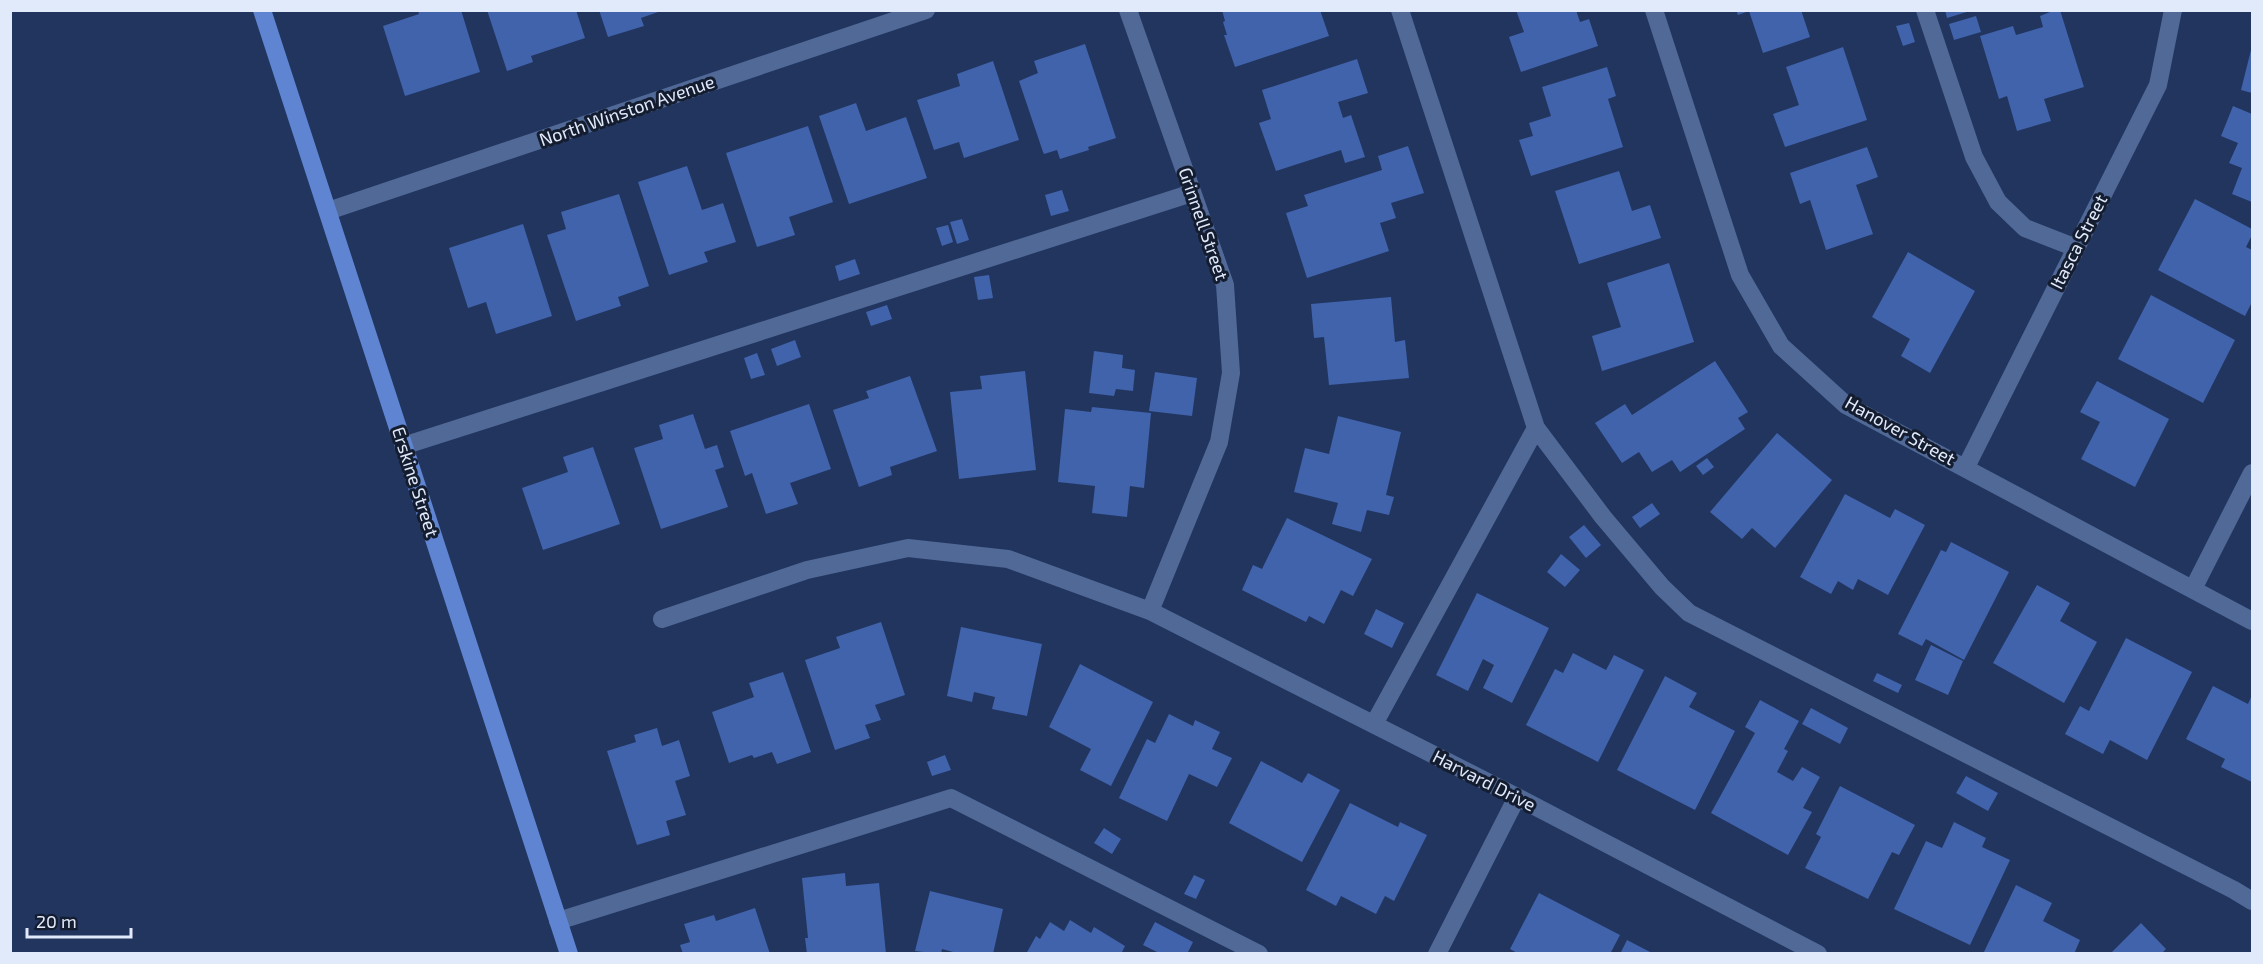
<svg xmlns="http://www.w3.org/2000/svg" width="2263" height="964" font-family="'Exo 2',sans-serif">
	<style>
		.building { fill: #4063ac }
		.lines { fill: none; stroke-linecap: round; stroke-linejoin: round }
		.minor { stroke: #516997; stroke-width: 18 }
		.major { stroke: #5e84d2; stroke-width: 18 }
		.labels { text-anchor: middle; stroke-width: 6; stroke-linejoin: round; paint-order: stroke }
		.street-label { font-size: 18px; fill: #e1eafa; stroke: #141d30 }
	</style>
	<rect width="100%" height="100%" fill="#21355f"/>
	<path class="building" d="M418,10H461L480,72L405,96L383,26L419,14Z
		M487,10H576L585,38L531,56L533,62L507,71Z
		M599,10H661V11L641,18L644,26L608,37Z
		M1222,10H1320L1329,36L1235,67L1224,35H1227L1223,22L1225,21Z
		M1516,10H1576L1580,22L1589,19L1598,46L1521,72L1509,37L1524,32Z
		M1736,10H1801L1810,37L1763,53L1749,11L1738,15Z
		M1945,10H1970V11L1947,18Z
		M2055,10H2060L2084,87L2044,99L2051,121L2017,131L2007,96L1999,99L1980,36L2013,26L2016,35L2043,27L2040,16Z
		M1976,16L1981,32L1954,40L1949,24Z
		M1909,23L1915,42L1903,46L1896,26Z
		M1085,44L1116,138L1088,147L1089,150L1060,159L1057,150L1044,154L1043,152L1019,81L1038,73L1034,61Z
		M2252,46V93L2241,90Z
		M1843,47L1867,120L1785,147L1773,114L1799,105L1786,67Z
		M1357,59L1368,93L1338,102L1343,118L1351,115L1365,157L1345,163L1341,150L1276,171L1259,123L1271,119L1262,90Z
		M993,61L1019,140L964,158L959,142L934,150L917,100L960,86L957,74Z
		M1607,67L1616,96L1608,99L1623,147L1531,176L1519,140L1533,136L1529,123L1551,116L1542,87Z
		M856,103L866,131L906,117L927,178L849,204L819,116Z
		M2233,106L2252,114V202L2232,194L2242,168L2229,163L2238,143L2221,136Z
		M808,126L833,202L789,217L795,235L757,247L726,153Z
		M1408,146L1424,193L1391,203L1396,218L1380,223L1389,251L1307,278L1286,213L1308,206L1304,195L1382,170L1378,156Z
		M1867,147L1878,177L1856,185L1873,234L1826,250L1810,200L1800,204L1790,173Z
		M687,166L702,210L723,203L736,242L704,252L708,262L669,275L638,182Z
		M1619,171L1632,211L1650,205L1661,238L1579,264L1555,191Z
		M1062,190L1069,211L1051,216L1045,195Z
		M619,194L649,286L618,297L621,306L576,321L547,235L566,229L561,212Z
		M2195,199L2252,229V235L2246,247L2252,250V274L2251,278L2252,279V302L2245,316L2158,270Z
		M962,219L969,240L957,244L950,222Z
		M523,224L552,316L496,334L486,302L468,308L449,248Z
		M948,225L953,242L942,246L936,228Z
		M1908,252L1975,291L1930,373L1901,356L1910,339L1872,317Z
		M855,259L860,274L839,281L835,266Z
		M1669,263L1694,342L1602,371L1592,336L1621,327L1607,283Z
		M989,275L993,298L978,300L974,277Z
		M2151,295L2235,340L2203,403L2118,359Z
		M1391,297L1395,342L1405,340L1409,378L1329,385L1324,337L1314,338L1311,304Z
		M887,305L892,319L871,326L866,312Z
		M795,340L801,357L777,366L771,349Z
		M1094,351L1123,355L1122,368L1135,370L1133,391L1116,389L1114,396L1089,393Z
		M757,353L765,375L751,379L744,358Z
		M1715,361L1748,412L1738,418L1745,429L1680,472L1672,460L1652,472L1639,452L1622,463L1595,423L1625,404L1632,415Z
		M1025,371L1036,470L959,479L950,392L982,389L980,376Z
		M1155,372L1197,378L1192,416L1149,411Z
		M910,376L937,451L890,467L892,475L859,487L833,410L869,398L866,391Z
		M2097,381L2169,419L2135,487L2081,459L2100,422L2080,412Z
		M809,404L831,469L790,483L798,504L766,514L752,473L745,476L730,431Z
		M1092,407L1151,413L1144,488L1130,486L1127,517L1092,513L1095,486L1058,482L1065,409L1091,412Z
		M693,414L705,449L717,445L724,467L715,470L728,507L661,529L634,448L663,439L659,425Z
		M1338,416L1401,432L1386,495L1394,497L1389,515L1367,510L1361,532L1332,524L1338,503L1294,492L1305,448L1329,454Z
		M1777,433L1832,480L1775,548L1752,528L1742,539L1710,512Z
		M593,447L620,524L543,550L522,488L568,472L563,457Z
		M1707,458L1714,467L1703,475L1696,466Z
		M1845,494L1890,518L1895,509L1925,525L1888,595L1858,579L1853,590L1838,581L1831,594L1800,577Z
		M1652,503L1660,514L1640,528L1632,517Z
		M1287,518L1372,559L1353,596L1341,590L1324,624L1309,616L1306,622L1242,590L1253,565L1262,569Z
		M1584,525L1601,545L1586,558L1569,537Z
		M1951,542L2009,572L1964,660L1926,639L1922,646L1898,634L1941,550L1946,552Z
		M1561,554L1580,570L1565,587L1547,572Z
		M2037,585L2070,603L2060,621L2097,642L2064,703L1993,663Z
		M1477,593L1549,628L1512,703L1483,688L1494,665L1483,659L1468,691L1436,675Z
		M1376,609L1404,623L1392,648L1364,634Z
		M881,622L905,695L875,705L881,720L865,725L870,738L835,750L805,660L840,648L836,637Z
		M961,627L1042,644L1027,716L992,709L995,697L974,692L972,702L947,696Z
		M2126,638L2192,672L2147,760L2110,740L2103,754L2065,734L2080,706L2089,711Z
		M1931,645L1963,661L1948,695L1915,680Z
		M1573,653L1606,670L1614,655L1644,670L1598,762L1526,725L1555,669L1563,673Z
		M1080,664L1153,702L1111,786L1080,770L1091,749L1049,727Z
		M783,672L811,752L777,764L772,752L754,758L752,755L729,763L712,712L754,697L749,683Z
		M1877,673L1902,685L1898,693L1873,681Z
		M1665,676L1697,693L1689,707L1735,731L1695,810L1617,770Z
		M2213,686L2248,704L2252,695V782L2221,767L2225,759L2186,739Z
		M1760,700L1799,721L1784,749L1788,751L1777,772L1793,781L1802,767L1820,777L1803,808L1812,812L1788,855L1711,813L1755,733L1745,727Z
		M1811,708L1848,728L1840,744L1802,724Z
		M1169,714L1193,726L1195,720L1220,732L1212,749L1232,758L1217,787L1189,774L1167,821L1119,798L1147,739L1155,743Z
		M657,728L662,746L679,740L690,776L675,781L686,815L666,821L670,835L637,845L607,751L636,742L634,735Z
		M945,755L951,770L932,776L927,762Z
		M1261,761L1302,783L1308,773L1340,790L1302,862L1229,823Z
		M1966,776L1998,793L1988,811L1956,793Z
		M1840,786L1915,825L1899,855L1892,852L1868,899L1805,868L1821,837L1816,834Z
		M1350,803L1398,827L1400,822L1427,835L1394,901L1385,896L1376,914L1341,896L1336,906L1306,890Z
		M1954,822L1986,838L1982,847L2010,860L1970,945L1894,909L1926,841L1942,848Z
		M1104,828L1121,839L1112,854L1094,843Z
		M845,873L846,886L879,883L886,954H807L805,938H808L802,878Z
		M1194,875L1205,880L1196,899L1184,894Z
		M2016,885L2052,903L2043,921L2080,940L2074,954H1983Z
		M930,891L1003,909L993,954H953V952L942,949L941,954L915,951Z
		M1539,893L1620,935L1610,954H1519L1510,949Z
		M755,908L770,954H683L680,945L690,942L684,924L714,915L716,921Z
		M1070,920L1091,933L1094,927L1125,946L1121,954H1026L1036,936L1040,939L1050,922L1064,931Z
		M1155,922L1193,942L1187,954H1161L1143,945Z
		M2141,923L2166,949L2161,954H2110Z
		M1627,940L1654,954H1620Z"/>
	<g class="lines">
		<path class="minor" d="M1128,10L1225,285L1231,373L1219,442L1150,611
			M1400,10L1536,428L1603,517L1662,587L1689,613L2234,890L2252,901
			M1654,10L1740,275L1781,346L1846,405L2252,621
			M1925,10L1974,157L1998,202L2025,228L2076,248
			M328,211L926,10
			M403,446L1192,193
			M1966,467L2158,85L2173,10
			M2193,589L2252,473
			M662,619L807,570L908,548L1008,559L1150,611L1517,797L1818,954
			M1374,724L1536,428
			M558,921L951,798L1259,954
			M1437,954L1517,797"/>
		<path class="major" d="M262,10L569,954"/>
	</g>
	<g class="labels">
		<g class="street-label">
			<text transform="translate(627 111) rotate(-19)" y="6">North Winston Avenue</text>
			<text transform="translate(1203 224) rotate(71)" y="6">Grinnell Street</text>
			<text transform="translate(2079 242) rotate(-63)" y="6">Itasca Street</text>
			<text transform="translate(1900 431) rotate(29)" y="6">Hanover Street</text>
			<text transform="translate(415 482) rotate(72)" y="6">Erskine Street</text>
			<text transform="translate(1484 781) rotate(27)" y="6">Harvard Drive</text>
		</g>
	</g>
	<rect width="2263" height="964" fill="none" stroke="#e1eafa" stroke-width="24"/>
	<path d="M27 928v9h104v-9" fill="none" stroke="#e1eafa" stroke-width="3"/>
	<text x="36" y="928" font-size="18" fill="#e1eafa" stroke="#141d30" stroke-width="4.5" paint-order="stroke">20 m</text>
</svg>
